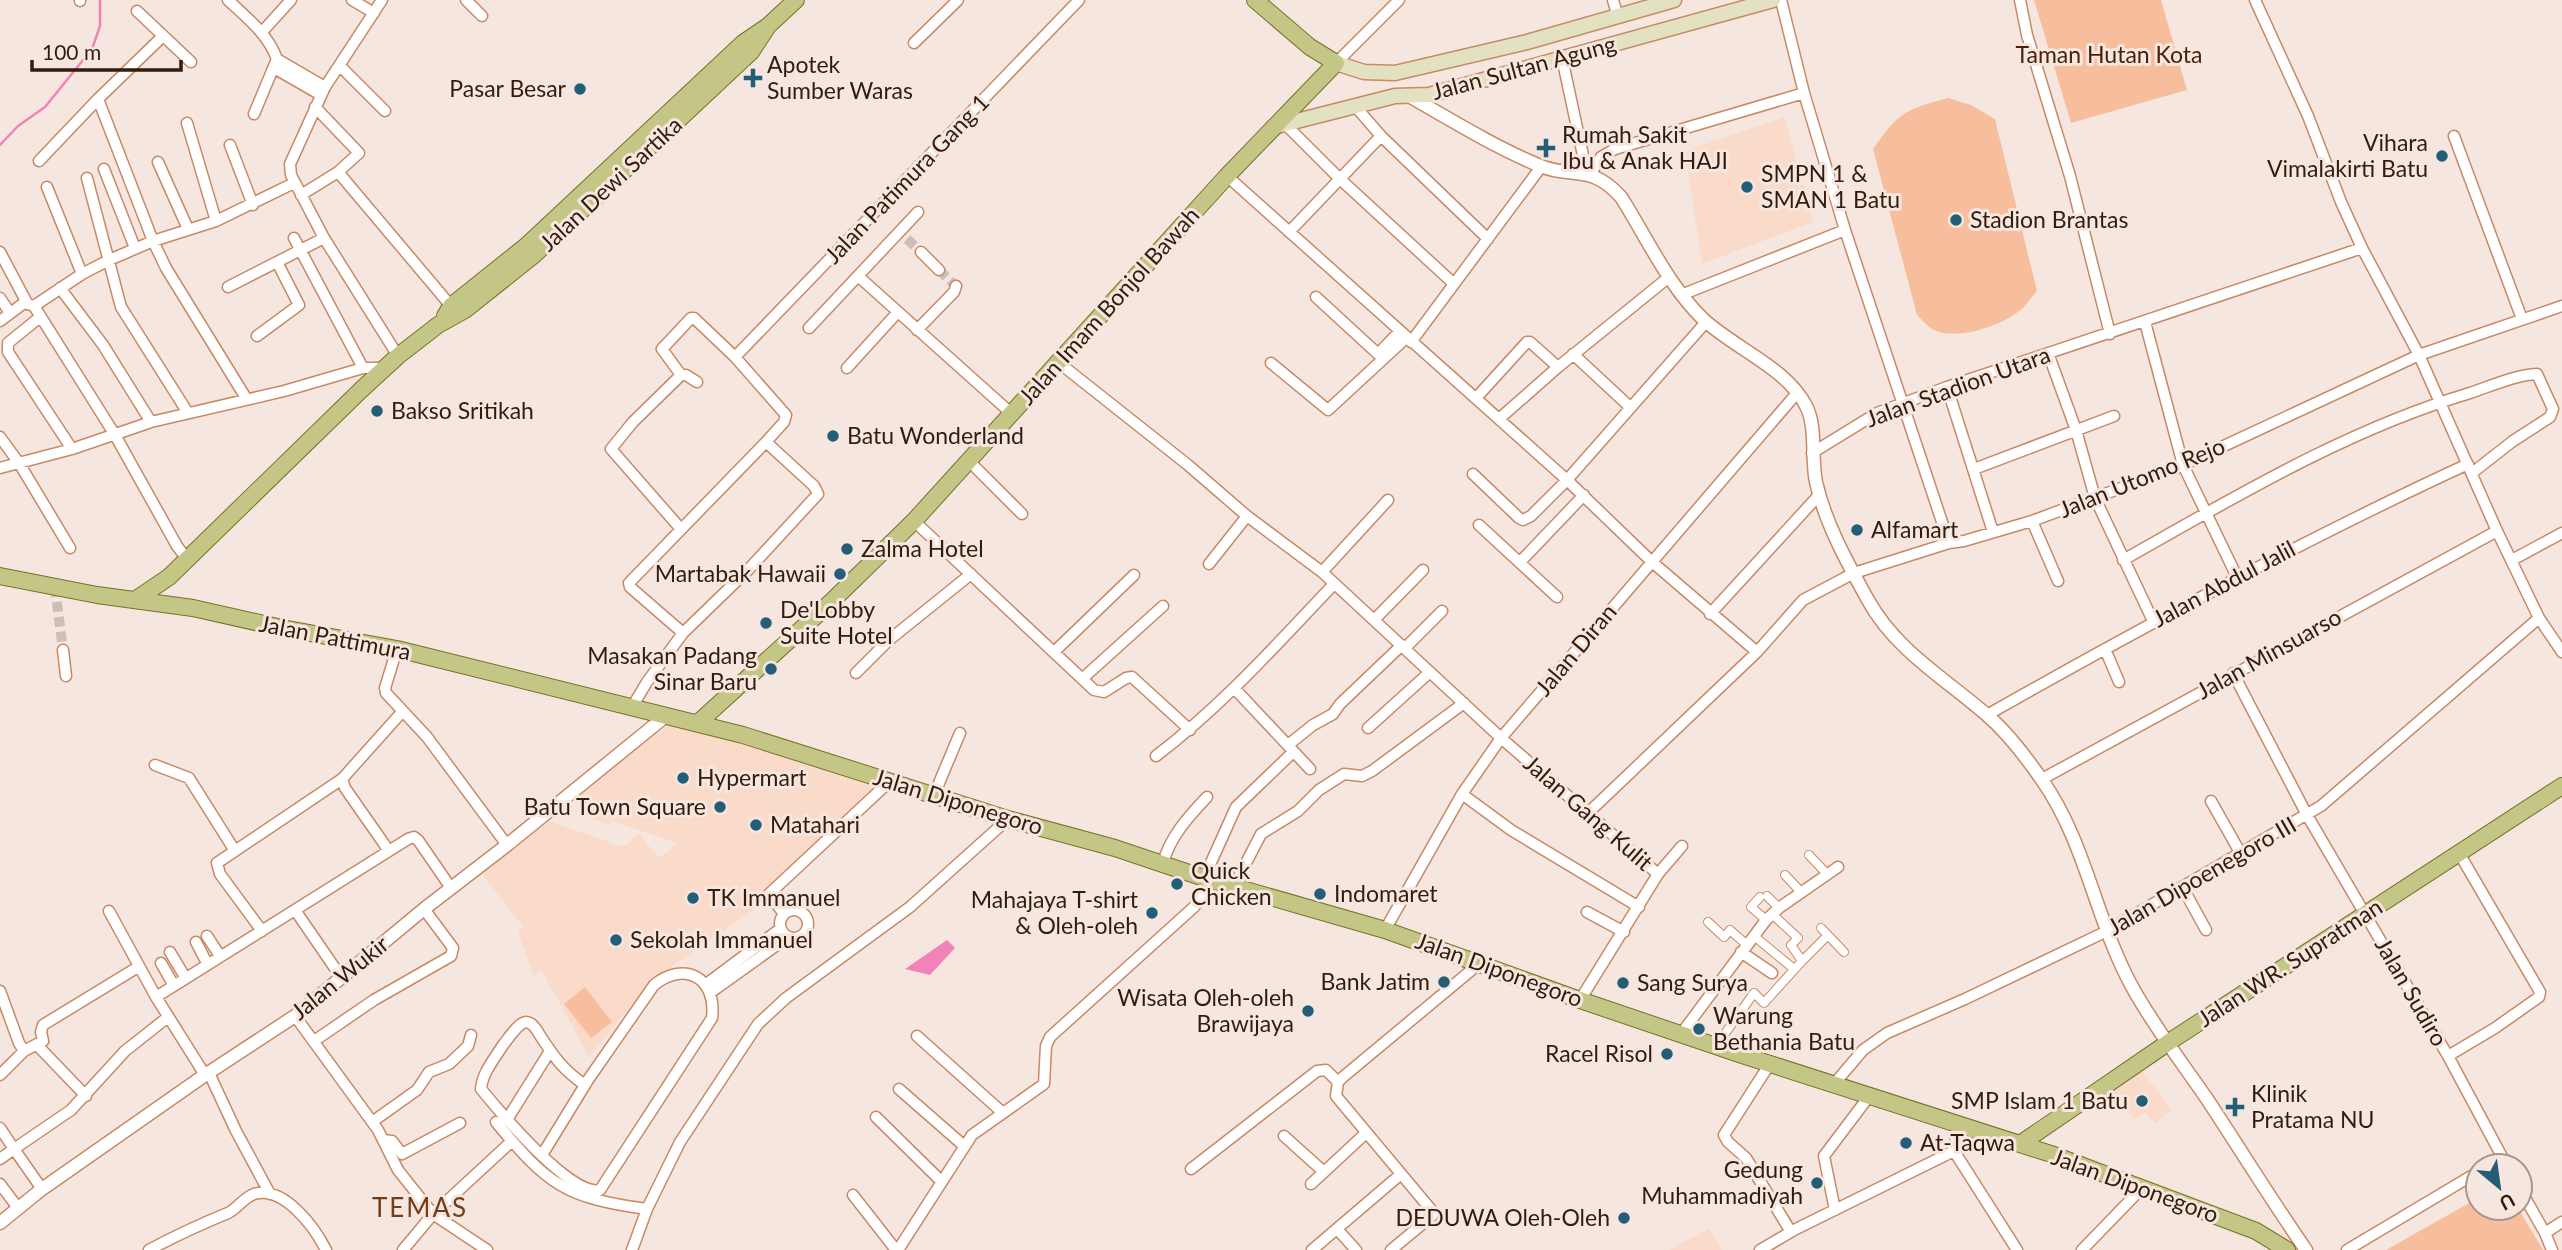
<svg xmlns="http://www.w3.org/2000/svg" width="2562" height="1250" font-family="Lato,sans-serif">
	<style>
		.built { fill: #fadbca }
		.green { fill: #f7be9d }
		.water { fill: #f283b8 }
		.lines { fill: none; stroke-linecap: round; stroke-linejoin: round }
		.stream { stroke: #f283b8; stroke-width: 2.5 }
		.minor-tunnel { stroke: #cebeb6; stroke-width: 10; stroke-dasharray: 10 5; stroke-linecap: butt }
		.pedestrian-casing { stroke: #c88964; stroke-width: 10 }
		.minor-casing { stroke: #c88964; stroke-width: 13 }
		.tertiary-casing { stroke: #c88964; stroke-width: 15 }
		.secondary-casing { stroke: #c88964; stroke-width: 17 }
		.primary-casing { stroke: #787127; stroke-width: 18 }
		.pedestrian { stroke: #fff; stroke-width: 8 }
		.minor { stroke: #fff; stroke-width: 10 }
		.tertiary { stroke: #fff; stroke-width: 12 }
		.secondary { stroke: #e2e2c2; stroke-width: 14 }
		.primary { stroke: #c4c686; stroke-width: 16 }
		.poi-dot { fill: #245d77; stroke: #f5e7e0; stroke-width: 2.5 }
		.labels { text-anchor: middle; stroke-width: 6; stroke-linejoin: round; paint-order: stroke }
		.park-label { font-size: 23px; fill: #471f04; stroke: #f5e7e0 }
		.poi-label { font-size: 23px; fill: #341b0c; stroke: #f5e7e0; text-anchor: start }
		.street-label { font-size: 23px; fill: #341b0c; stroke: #f5e7e0 }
		.quarter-label { font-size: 26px; letter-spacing: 2px; fill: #743c17; stroke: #f5e7e0 }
	</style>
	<rect width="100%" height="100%" fill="#f5e7e0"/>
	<path class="built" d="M1785,117L1813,222L1702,264L1685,151Z
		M676,723L879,785L761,898L766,902L653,979L589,1057L542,971L534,976L518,933L523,927L482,874L549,821L623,847L639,834L659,858L678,843L612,821L610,825L596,820L575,794L669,725Z
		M2142,1071L2172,1110L2156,1124L2144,1112L2134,1120L2111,1092Z
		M1709,1228L1722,1250H1670Z"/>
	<path class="green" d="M2034,0H2161L2187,90L2071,123Z
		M1948,98L1971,105L1995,119L2037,291C2031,298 2025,307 2018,312C2000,326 1956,341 1934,330C1928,327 1922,320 1917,315L1873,149C1899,112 1904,110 1948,98Z
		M585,987L612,1022L591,1038L564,1004Z
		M2478,1198V1208H2518L2543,1250H2386Z"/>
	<path class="water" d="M947,940L955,948L930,975L905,969Z"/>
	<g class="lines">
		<path class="stream" d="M0,145L18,126L45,107L92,49L100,26V0"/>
		<path class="minor-tunnel" d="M907,239L921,252
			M939,270L956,286
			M55,587L63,650"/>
		<g class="pedestrian-casing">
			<path id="pedestrian" d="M1809,855L1828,875
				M1785,875L1801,892
				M1767,896L1779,908
				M1760,897L1751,907L1766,920
				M1708,922L1724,937L1730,930L1747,945
				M1821,928L1844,952
				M1754,936L1794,969
				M1802,961L1828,935
				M1716,1046L1754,993L1764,1003L1802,961L1791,945L1798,938L1772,914"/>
		</g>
		<g class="minor-casing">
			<path id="minor" d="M228,0C247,18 268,34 277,59L254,114
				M352,0L374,13
				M382,0L325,87L290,164L291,175L324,238L398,356
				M466,0L482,16
				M1613,0L1618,17
				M1781,0L1804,93L1845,230L1949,543
				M2020,0L2027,35L2070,176L2110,334
				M2255,0L2308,116L2341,202L2362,248L2419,355L2497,531L2539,618L2562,652
				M80,1V0
				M137,11L191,62
				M262,32L291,0
				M914,43L958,0
				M1562,58L1584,160L1583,173
				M277,59L325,87
				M1336,63L1399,0
				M340,66L385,111
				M274,68L321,95
				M98,99L153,241L166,268L246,398
				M1355,106L1381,136
				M187,123L216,221
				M1285,124L1340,179L1453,283
				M2454,136L2522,319
				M230,145L253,205
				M39,161L98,99L163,36
				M158,162L188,229
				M104,169L135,248
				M338,172L451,306
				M1590,175L1601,157L1615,149L1804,93
				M1227,176L1567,480L1651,561L1757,652
				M87,178L121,307L188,413
				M47,187L82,274
				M301,195L338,172L359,153L315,107
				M1289,232L1381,136L1488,239
				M294,238L363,368
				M0,252L27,303
				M921,252L939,270
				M858,276L1012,414
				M228,287L324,238
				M60,288L103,345L151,422
				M1681,295L1845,230
				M1316,297L1378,354L1400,331
				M0,298L10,313
				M34,306L82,274L107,261L153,241L216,221L294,183
				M40,317L8,343V352L72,449
				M0,321L24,303L34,306L115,435L177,546L187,559
				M2145,322L2183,465L2237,577
				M809,328L918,212
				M917,330L954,292L956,286
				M257,336L299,305L277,262
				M1411,342L1541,167
				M2048,353L2076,430L2095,498L2153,621
				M1573,354L1630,407
				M735,357L1079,0
				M1058,362L1188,465L1247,516L1322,572L1501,738L1658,874L1580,1000
				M1271,363L1328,410L1407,337
				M847,368L897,313
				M681,375L662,349L691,318H694L735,357L786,415L784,422L766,442L629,583L630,587L683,633
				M1947,387L1993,532
				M1476,398L1527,342H1530L1558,367
				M1499,419L1558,367L1669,277
				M0,437L19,463L70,548
				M1812,453L1877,413L1947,387L2362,248
				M969,461L1022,514
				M0,468L72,449L151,422L284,391L363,368H385
				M1974,469L2114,416
				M1473,474L1519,518L1523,520L1531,516L1567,480L1706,322
				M914,521L1094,690L1104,692L1126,678L1132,677L1190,730
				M2032,521L2058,581
				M1479,525L1557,597
				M680,528L611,449L633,422L681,375H686L697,382
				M2123,560C2235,497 2346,430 2470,393C2491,386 2515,375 2537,374L2553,409L2550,417L2513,441L2472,473
				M2512,560L2562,533
				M1521,561L1584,495
				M1209,564L1247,516
				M1322,572L1388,500
				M1710,614L1819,495
				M1375,619L1423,570
				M1405,648L1442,611
				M397,649L385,688L386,693L427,737L507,845
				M2105,649L2119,682
				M63,650L66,676
				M1054,652L1134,575
				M856,673L889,640L971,574
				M2233,673L2307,815L2448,1056L2507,1166
				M1082,679L1163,606
				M1234,688L1310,769
				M632,707L647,682L683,633L748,570L818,494L814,486L766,442
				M1987,715C2144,626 2303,540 2468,464
				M1368,728L1430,672
				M1288,745L1313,725L1333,714L1340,704L1402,645
				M1156,756C1222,706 1277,644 1334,584
				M155,765L189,778L235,851
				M342,779L345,788L389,851
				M2042,779L2497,531
				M1462,794L1511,830L1639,907
				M934,795L960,733
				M2211,801L2241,854
				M1588,813L1757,652L1803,600L1854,573L1949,543L1964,541L2032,521L2183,465L2419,355L2562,306
				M1163,863C1170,837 1188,817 1207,797
				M1658,874L1682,846
				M1204,878L1236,807L1289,756
				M1234,886L1261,834L1298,811L1319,790L1344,774L1362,776L1372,771L1464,703
				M2183,888L2206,930
				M780 924a14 14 0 1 1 28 0a14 14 0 1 1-28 0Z
				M295,910L341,977
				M109,911L156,997L205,1075
				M1587,912L1624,932
				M784,914L769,894L889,782
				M1385,930L1462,794L1501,738L1797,393
				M262,931L220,874L217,863L342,779L402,712
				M207,936L220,956
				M196,942L207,963
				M170,952L185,977
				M1741,952L1772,973
				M161,963L173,984
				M705,985L780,929
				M0,991L19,1043L24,1051L43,1041L41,1032L43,1025L138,967
				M710,993L788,937
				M156,997L408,839L414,837L418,840L451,888
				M295,1016L378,1130L398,1170L433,1214L487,1250
				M1681,1034L1766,920L1779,908L1838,867
				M917,1036L1003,1113
				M314,1041L374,1000L451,956L453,948L424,909
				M37,1045L86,1096
				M2448,1056L2495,1028L2539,997L2540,992L2459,853
				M1771,1062L1724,1135L1728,1142L1746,1158L1791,1232
				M209,1073L236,1131L270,1194
				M0,1075L24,1051
				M1835,1083L1863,1050L1887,1033L1965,999L2103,933L2321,806L2539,618
				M899,1089L963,1145
				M876,1117L941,1181
				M508,1118L550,1051
				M372,1122L417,1090L429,1072L449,1064L468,1046L471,1035
				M496,1122C547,1184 565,1198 647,1209
				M1958,1124L1954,1151L2017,1250
				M0,1128L14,1149L0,1159
				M1284,1136L1324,1172L1366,1133
				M383,1140L392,1141L402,1154L460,1123
				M542,1155L585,1085L588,1080L654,985C685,960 717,978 712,1018L600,1190C571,1197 499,1111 481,1089C482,1073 495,1058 503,1045C508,1039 518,1023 526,1022C533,1022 538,1032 541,1037C555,1058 563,1070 585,1085
				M2488,1166L2502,1158
				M1191,1169L1317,1071L1326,1070L1338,1082
				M0,1184L18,1208
				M1311,1184L1324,1172
				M42,1189L14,1149L71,1110L125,1051L168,1017
				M2520,1189L2545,1233L2552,1250
				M853,1195L896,1250
				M1835,1210L1824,1156L1870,1095
				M1337,1229L1356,1250
				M2545,1233L2562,1222
				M149,1250C175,1236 201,1224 228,1213C238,1208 243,1198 254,1194C284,1185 315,1228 326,1250
				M403,1250L433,1214L512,1141
				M632,1250L647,1209L680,1142L758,1024L786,998L910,907L1008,819
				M898,1250L972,1135L1044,1084L1046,1046L1050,1037L1194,907L1214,880
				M1312,1250L1401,1174
				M1391,1250L1432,1216L1433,1212L1336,1096L1338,1082L1343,1077L1480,963
				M1760,1250L1796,1229L1954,1151
				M2082,1250L2142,1188
				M2347,1250L2478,1172"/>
		</g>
		<g class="tertiary-casing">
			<path id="tertiary" d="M1409,96C1451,120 1493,146 1538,165C1572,180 1589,162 1621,197C1647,238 1668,285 1703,319C1734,348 1787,368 1806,406C1817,426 1811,459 1816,482C1825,523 1848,564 1868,600C1896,651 1946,679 1988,716C2009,734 2026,757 2042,780C2087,844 2096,924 2135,992C2156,1029 2183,1064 2207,1099C2240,1149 2272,1201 2306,1250
				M0,1223L42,1189L205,1075L295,1016L424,909L507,845L667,715"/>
		</g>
		<g class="secondary-casing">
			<path id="secondary" d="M1336,63L1364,72L1395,73L1527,42L1674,0
				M1273,127L1395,96L1429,95L1773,0"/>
		</g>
		<g class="primary-casing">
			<path id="primary" d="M445,316L451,306L526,246L743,43L768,26L796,0
				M0,576L97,595L193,608L282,628L397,649L743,735L1008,819L1115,848L1204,878L1385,930L1580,1000L1742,1055L2051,1154L2256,1231L2287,1250
				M135,600L169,577L362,389L398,356L438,325L465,310L534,255L751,52L768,26
				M699,722L829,604L914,521L1227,176L1336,63L1310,47L1255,0
				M2020,1144L2169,1042L2562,786"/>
		</g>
		<use href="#pedestrian" class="pedestrian"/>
		<use href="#minor" class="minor"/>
		<use href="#tertiary" class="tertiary"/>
		<use href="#secondary" class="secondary"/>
		<use href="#primary" class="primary"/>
	</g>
	<g class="poi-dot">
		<path d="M749.5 67.5h7v7h7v7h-7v7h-7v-7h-7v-7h7z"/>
		<circle cx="580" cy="89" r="7"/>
		<path d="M1542.5 137.5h7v7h7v7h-7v7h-7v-7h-7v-7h7z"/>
		<circle cx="2442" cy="156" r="7"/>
		<circle cx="1747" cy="187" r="7"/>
		<circle cx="1956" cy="220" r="7"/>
		<circle cx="377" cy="411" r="7"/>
		<circle cx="833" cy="436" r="7"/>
		<circle cx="1857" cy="530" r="7"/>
		<circle cx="847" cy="549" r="7"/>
		<circle cx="840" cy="574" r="7"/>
		<circle cx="766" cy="623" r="7"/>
		<circle cx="771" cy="669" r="7"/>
		<circle cx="683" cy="778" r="7"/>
		<circle cx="720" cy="807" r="7"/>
		<circle cx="756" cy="825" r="7"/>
		<circle cx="1177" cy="884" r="7"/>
		<circle cx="1320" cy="894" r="7"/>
		<circle cx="693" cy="898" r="7"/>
		<circle cx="1152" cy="913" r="7"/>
		<circle cx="616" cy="940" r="7"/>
		<circle cx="1444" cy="982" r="7"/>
		<circle cx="1623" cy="983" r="7"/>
		<circle cx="1308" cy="1011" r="7"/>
		<circle cx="1699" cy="1029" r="7"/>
		<circle cx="1667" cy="1054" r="7"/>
		<circle cx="2142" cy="1101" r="7"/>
		<path d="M2231.5 1096.5h7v7h7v7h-7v7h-7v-7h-7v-7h7z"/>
		<circle cx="1906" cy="1143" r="7"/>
		<circle cx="1817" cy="1183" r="7"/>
		<circle cx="1624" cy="1218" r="7"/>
	</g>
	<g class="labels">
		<g class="park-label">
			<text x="2109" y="63">Taman Hutan Kota</text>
		</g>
		<g class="poi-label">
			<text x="767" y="73">Apotek<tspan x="767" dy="26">Sumber Waras</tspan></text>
			<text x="566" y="97" text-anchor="end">Pasar Besar</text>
			<text x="1562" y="143">Rumah Sakit<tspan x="1562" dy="26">Ibu &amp; Anak HAJI</tspan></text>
			<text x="2428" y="151" text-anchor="end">Vihara<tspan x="2428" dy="26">Vimalakirti Batu</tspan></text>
			<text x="1761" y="182">SMPN 1 &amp;<tspan x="1761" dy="26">SMAN 1 Batu</tspan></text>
			<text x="1970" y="228">Stadion Brantas</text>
			<text x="391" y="419">Bakso Sritikah</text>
			<text x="847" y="444">Batu Wonderland</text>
			<text x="1871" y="538">Alfamart</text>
			<text x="861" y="557">Zalma Hotel</text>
			<text x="826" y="582" text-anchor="end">Martabak Hawaii</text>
			<text x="780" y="618">De'Lobby<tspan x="780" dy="26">Suite Hotel</tspan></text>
			<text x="757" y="664" text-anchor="end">Masakan Padang<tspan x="757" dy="26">Sinar Baru</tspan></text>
			<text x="697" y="786">Hypermart</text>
			<text x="706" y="815" text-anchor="end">Batu Town Square</text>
			<text x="770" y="833">Matahari</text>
			<text x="1191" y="879">Quick<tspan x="1191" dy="26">Chicken</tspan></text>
			<text x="1334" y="902">Indomaret</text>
			<text x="707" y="906">TK Immanuel</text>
			<text x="1138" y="908" text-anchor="end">Mahajaya T-shirt<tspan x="1138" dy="26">&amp; Oleh-oleh</tspan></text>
			<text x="630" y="948">Sekolah Immanuel</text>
			<text x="1430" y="990" text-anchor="end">Bank Jatim</text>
			<text x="1637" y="991">Sang Surya</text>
			<text x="1294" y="1006" text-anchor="end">Wisata Oleh-oleh<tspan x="1294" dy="26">Brawijaya</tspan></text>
			<text x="1713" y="1024">Warung<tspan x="1713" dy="26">Bethania Batu</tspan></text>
			<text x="1653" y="1062" text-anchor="end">Racel Risol</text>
			<text x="2251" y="1102">Klinik<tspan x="2251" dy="26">Pratama NU</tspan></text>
			<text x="2128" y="1109" text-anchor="end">SMP Islam 1 Batu</text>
			<text x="1920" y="1151">At-Taqwa</text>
			<text x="1803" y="1178" text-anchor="end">Gedung<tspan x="1803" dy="26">Muhammadiyah</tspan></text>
			<text x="1610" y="1226" text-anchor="end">DEDUWA Oleh-Oleh</text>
		</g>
		<g class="street-label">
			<text transform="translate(1524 68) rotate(-15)" y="8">Jalan Sultan Agung</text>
			<text transform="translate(907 179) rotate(-46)" y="8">Jalan Patimura Gang 1</text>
			<text transform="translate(611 184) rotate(-43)" y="8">Jalan Dewi Sartika</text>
			<text transform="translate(1109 306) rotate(-48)" y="8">Jalan Imam Bonjol Bawah</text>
			<text transform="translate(1958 387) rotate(-20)" y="8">Jalan Stadion Utara</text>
			<text transform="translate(2142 478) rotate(-22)" y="8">Jalan Utomo Rejo</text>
			<text transform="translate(2224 584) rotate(-28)" y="8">Jalan Abdul Jalil</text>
			<text transform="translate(335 638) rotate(11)" y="8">Jalan Pattimura</text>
			<text transform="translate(1576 650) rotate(-50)" y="8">Jalan Diran</text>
			<text transform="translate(2269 654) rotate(-29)" y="8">Jalan Minsuarso</text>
			<text transform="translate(958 802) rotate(17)" y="8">Jalan Diponegoro</text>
			<text transform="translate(1588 813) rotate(41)" y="8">Jalan Gang Kulit</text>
			<text transform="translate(2202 876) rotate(-30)" y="8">Jalan Dipoenegoro III</text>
			<text transform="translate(2290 963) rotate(-33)" y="8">Jalan WR. Supratman</text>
			<text transform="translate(1499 970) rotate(20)" y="8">Jalan Diponegoro</text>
			<text transform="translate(340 978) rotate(-39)" y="8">Jalan Wukir</text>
			<text transform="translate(2411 992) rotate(60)" y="8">Jalan Sudiro</text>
			<text transform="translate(2135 1186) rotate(20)" y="8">Jalan Diponegoro</text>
		</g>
		<g class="quarter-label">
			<text x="420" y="1217">TEMAS</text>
		</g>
	</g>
	<g transform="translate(2499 1187) rotate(151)"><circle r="33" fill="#f5e7e0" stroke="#a8958b" stroke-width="2"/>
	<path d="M0-5L12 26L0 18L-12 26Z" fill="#245d77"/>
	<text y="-10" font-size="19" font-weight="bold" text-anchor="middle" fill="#341b0c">U</text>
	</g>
	<path d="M32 60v10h149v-10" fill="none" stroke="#341b0c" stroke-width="3.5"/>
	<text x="42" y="60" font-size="21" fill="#341b0c" stroke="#f5e7e0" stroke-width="5" paint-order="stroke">100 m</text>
</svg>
